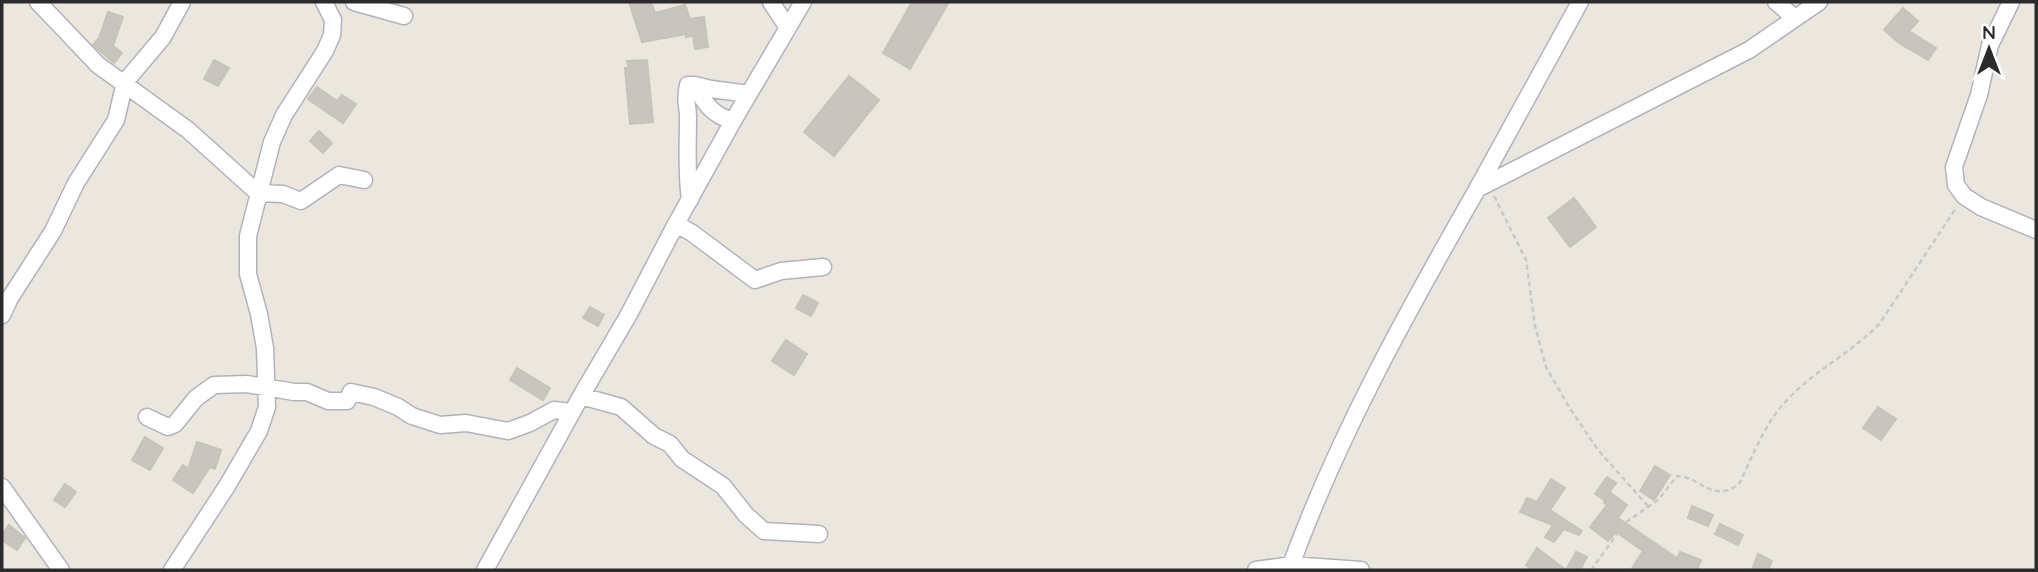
<svg xmlns="http://www.w3.org/2000/svg" width="2038" height="572" font-family="Quicksand,sans-serif">
	<style>
		.building { fill: #c7c5bd; stroke: #c6c3b8; stroke-width: 2 }
		.lines { fill: none; stroke-linecap: round; stroke-linejoin: round }
		.minor-casing { stroke: #b2b2bd; stroke-width: 19 }
		.path { stroke: #c8c8c8; stroke-width: 2.5; stroke-dasharray: 5 3.5; stroke-linecap: butt }
		.minor { stroke: #fff; stroke-width: 16 }
	</style>
	<rect width="100%" height="100%" fill="#ebe7de"/>
	<path class="building" d="M629,2H651L655,13L685,5L690,19L704,17L708,47L695,49L693,36L686,37V34L642,42Z
		M912,2H949L910,69L883,53Z
		M1903,8L1918,21L1909,31L1936,48L1928,60L1899,43L1884,30Z
		M108,12L123,17L113,46L122,53L114,63L93,45L99,38Z
		M214,60L229,68L218,86L204,79Z
		M647,60L653,122L630,124L625,68H629L627,61Z
		M849,76L879,100L834,156L804,132Z
		M317,87L337,101L342,95L356,104L343,123L308,99Z
		M319,131L332,143L323,153L310,141Z
		M1574,198L1596,227L1570,247L1548,218Z
		M803,295L818,303L811,316L796,308Z
		M590,307L604,315L598,326L583,318Z
		M786,340L807,354L794,375L772,361Z
		M517,368L550,388L543,400L510,380Z
		M1878,407L1896,419L1881,440L1863,428Z
		M145,437L163,448L150,470L132,460Z
		M197,442L221,450L215,469L210,467L193,493L173,480L183,465L188,469Z
		M1655,466L1670,475L1654,500L1640,491Z
		M1607,477L1616,483L1604,500L1595,494Z
		M1551,479L1565,488L1550,510L1582,531L1579,535L1564,529L1554,542L1545,537L1553,525L1520,512L1527,498L1537,502Z
		M65,484L76,492L65,507L54,500Z
		M1611,493L1627,505L1618,518L1677,558L1680,552L1701,560L1697,570H1631L1643,551L1616,532L1608,541L1590,527L1607,505L1604,503Z
		M1692,506L1713,515L1708,526L1688,518Z
		M1720,524L1743,535L1738,545L1715,534Z
		M9,525L25,538L17,550L2,540V535Z
		M1537,548L1566,570H1532L1526,565Z
		M1576,552L1587,557L1580,570H1566Z
		M1758,554L1772,561L1768,570H1752Z"/>
	<g class="lines">
		<g class="minor-casing">
			<path id="minor" d="M38,2L98,65L188,130L258,193L283,194L301,201L339,175L364,180
				M354,2L404,16
				M771,2L788,28
				M1776,2L1795,18
				M2011,2L1990,45L1979,95L1954,167L1956,185L1964,196L1981,207L2036,230
				M695,85L711,89L749,94
				M1477,189L1749,50L1819,2
				M690,200C686,172 688,145 688,117C688,103 684,103 688,85H695C704,103 712,115 733,121
				M676,224L692,233L755,280L781,271L823,267
				M2,315L10,298L53,231L76,183L116,120L125,82L163,37L182,2
				M581,396L621,407L654,436L670,444L682,459L723,486L746,515L764,531L819,534
				M147,417L168,427L175,424L196,398L214,385L247,384L294,392H307L328,401H347L351,392L374,397L398,407L412,416L440,425L466,423L508,431L530,423L554,410L572,412
				M2,487L61,570
				M1291,565C1339,434 1406,314 1475,193C1510,130 1545,66 1580,2
				M172,570L227,486L259,431L267,407L265,348L259,314L248,274V236L272,142L284,115L325,51L332,35L333,20L324,2
				M485,570L581,396L628,316L676,224L733,121L803,2
				M1256,570L1291,565L1361,570"/>
		</g>
		<path class="path" d="M1494,196L1526,260L1535,326L1546,367L1569,407L1598,450L1648,506
			M1591,570L1625,523L1659,499L1677,476C1702,477 1711,504 1739,484C1753,456 1765,422 1788,399C1815,370 1853,352 1880,323L1956,208"/>
		<use href="#minor" class="minor"/>
	</g>
	<rect width="2038" height="572" fill="none" stroke="#2b2b2b" stroke-width="7"/>
	<g transform="translate(1989 49)" stroke="#ffffff" stroke-width="5" paint-order="stroke">
	<path d="M0-5L12 26L0 18L-12 26Z" fill="#2b2b2b"/>
	<text y="-10" font-size="19" font-weight="bold" text-anchor="middle" fill="#2b2b2b">N</text>
	</g>
</svg>
